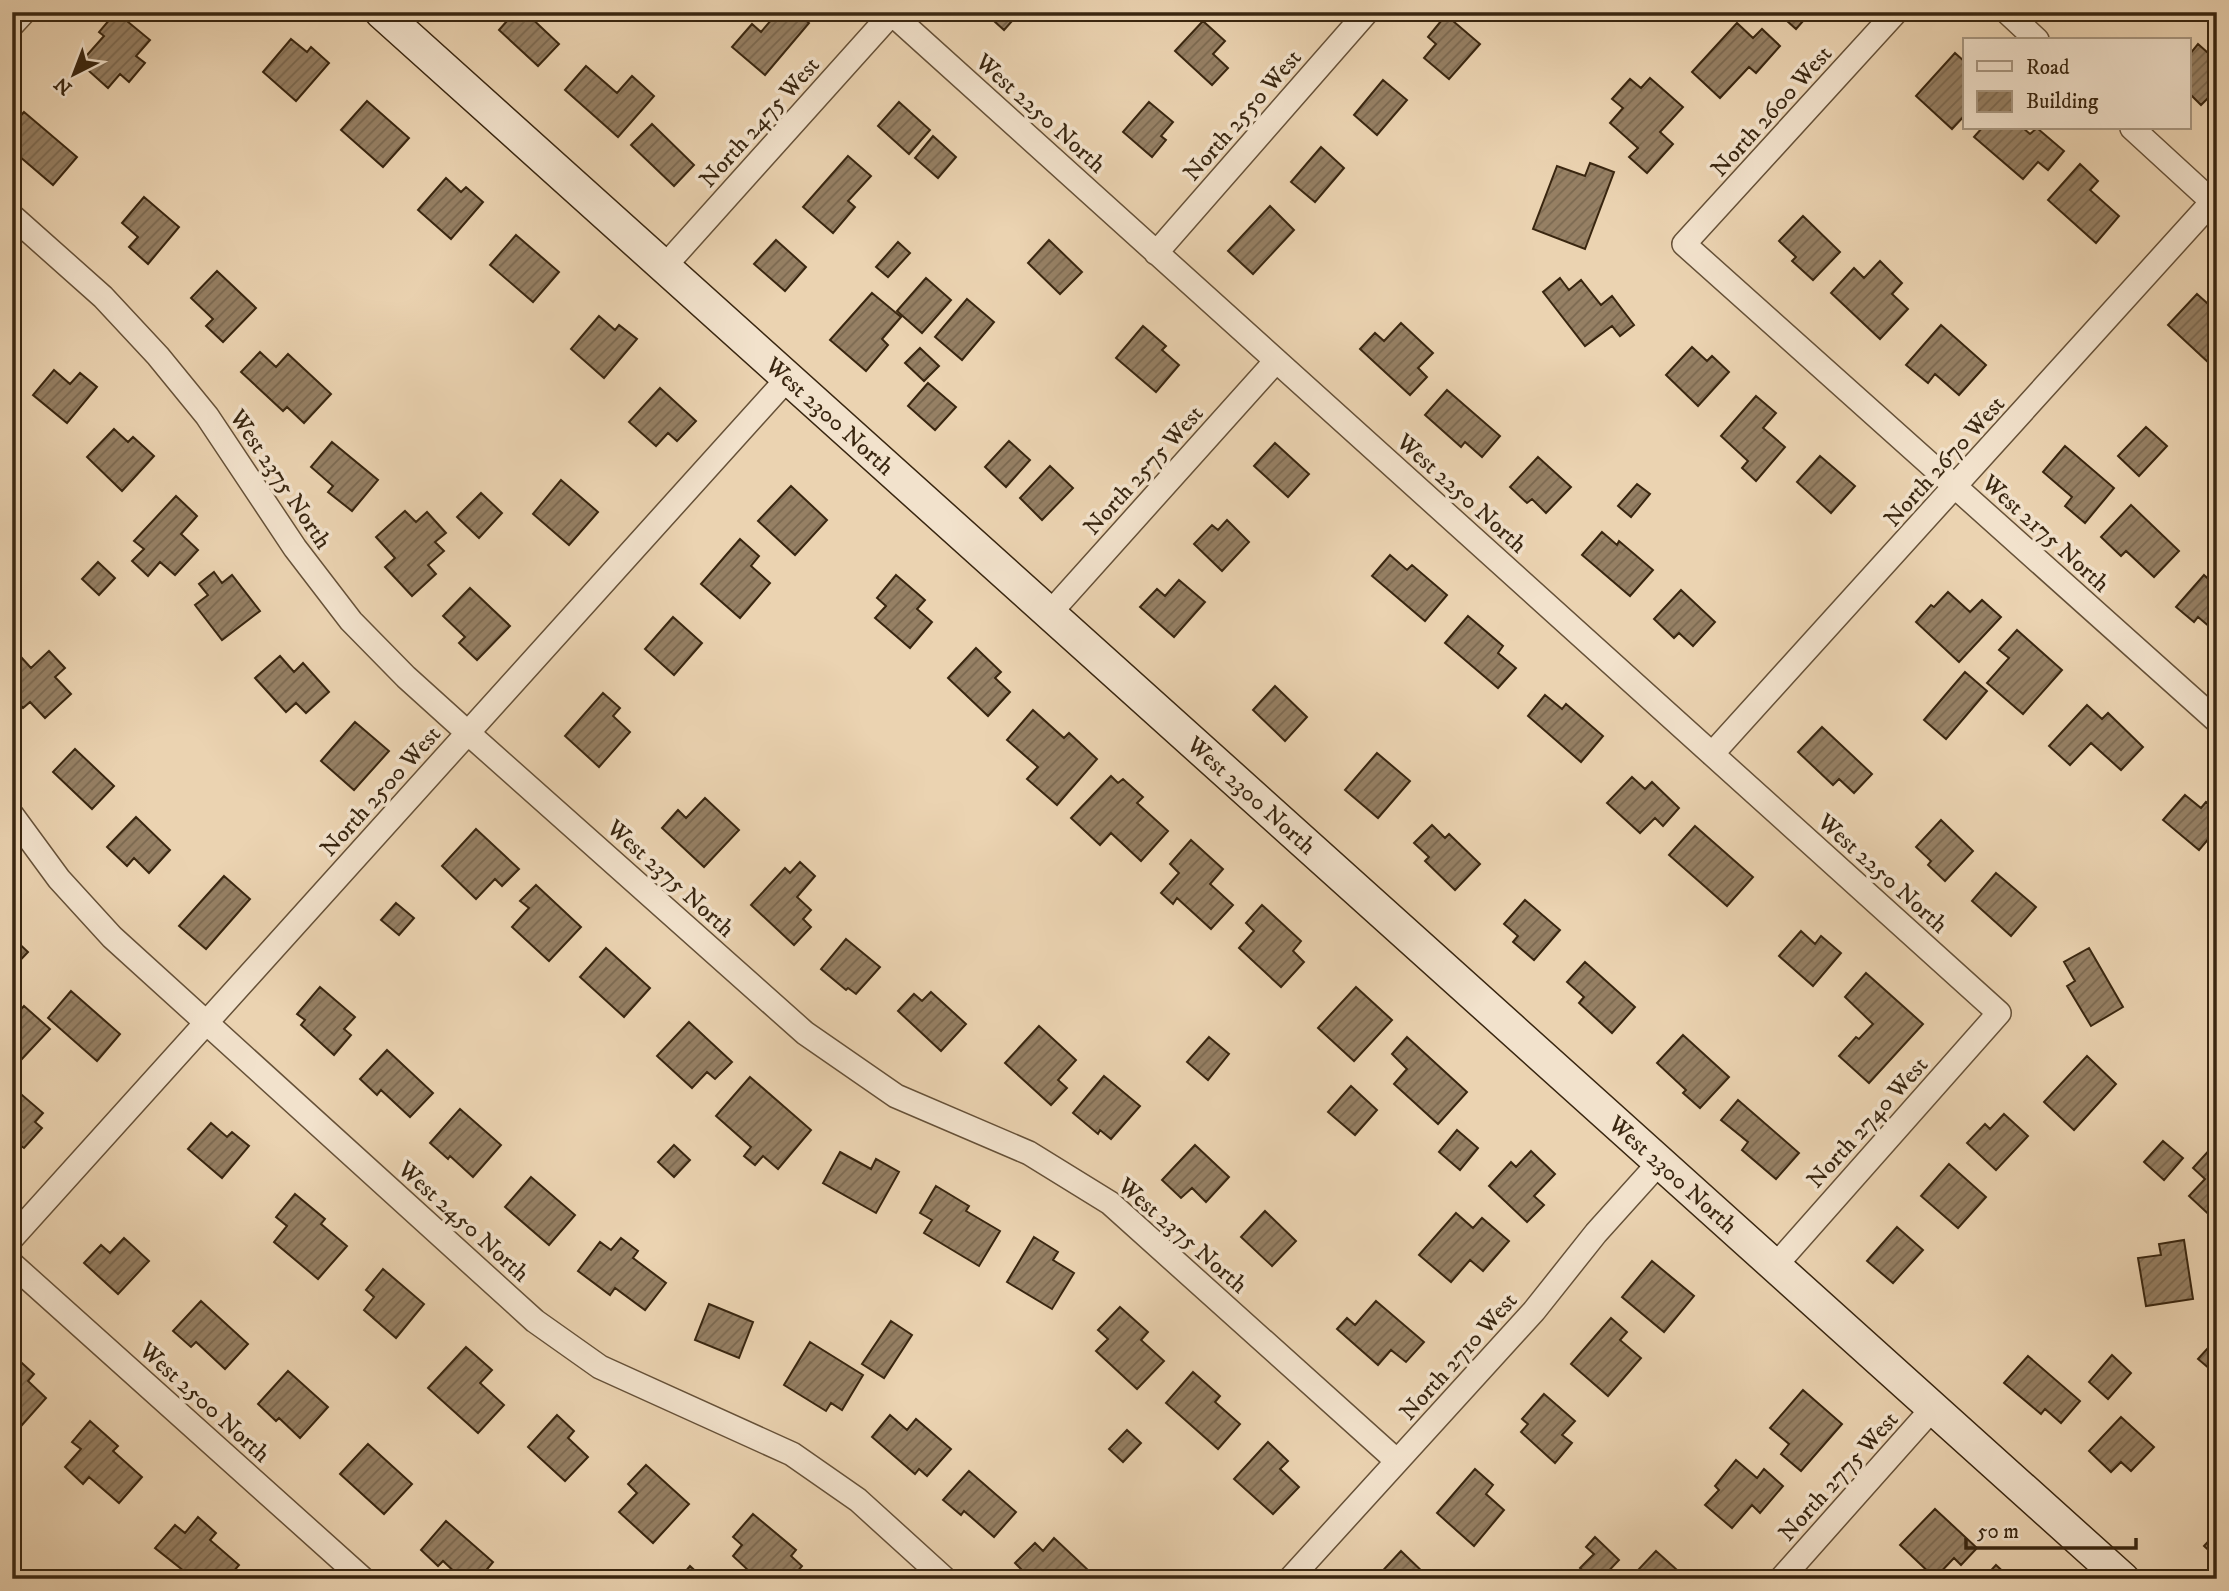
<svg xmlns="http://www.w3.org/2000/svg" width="2229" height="1591" font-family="'IM FELL DW Pica',serif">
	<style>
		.building { fill: url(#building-hatch); stroke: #392610; stroke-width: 2 }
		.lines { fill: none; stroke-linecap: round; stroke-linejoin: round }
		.street-casing { stroke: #665138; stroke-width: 26 }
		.secondary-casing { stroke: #392610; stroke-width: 35 }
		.street { stroke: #f2e2cc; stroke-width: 23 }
		.secondary { stroke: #f2e2cc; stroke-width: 32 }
		.labels { text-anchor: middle; stroke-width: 7; stroke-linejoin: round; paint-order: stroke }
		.street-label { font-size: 24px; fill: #392610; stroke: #f2e2cc }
	</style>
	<defs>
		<pattern id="building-hatch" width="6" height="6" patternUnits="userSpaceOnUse" patternTransform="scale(1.75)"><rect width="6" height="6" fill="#968064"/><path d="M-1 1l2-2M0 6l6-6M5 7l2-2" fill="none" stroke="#7b6951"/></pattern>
	</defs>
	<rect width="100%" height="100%" fill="#ebd3b1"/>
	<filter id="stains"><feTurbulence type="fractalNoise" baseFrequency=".00286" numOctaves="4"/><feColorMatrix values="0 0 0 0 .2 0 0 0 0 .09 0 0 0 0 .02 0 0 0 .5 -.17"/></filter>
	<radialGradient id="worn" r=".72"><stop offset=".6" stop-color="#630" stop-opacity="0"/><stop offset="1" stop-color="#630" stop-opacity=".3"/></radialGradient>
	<path class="building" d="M116,12L150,40L136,56L145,63L129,82L120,74L108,88L80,63L104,36L99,32Z
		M515,12H525L559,44L538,66L499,30Z
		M778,12H797L809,23L765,75L732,47L752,24L761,32Z
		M984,12H1020L1004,30Z
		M1777,12H1811L1796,29Z
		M1446,15L1480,44L1449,79L1424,58L1436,44L1428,37Z
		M1203,21L1225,41L1213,54L1228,68L1212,85L1175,51Z
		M1737,23L1753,38L1762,29L1780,46L1756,73L1749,67L1720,98L1692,72Z
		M291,39L307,52L311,47L329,63L296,101L263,72Z
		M2198,44L2217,61V89L2201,105L2189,93V55Z
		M1955,53L1965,62V115L1952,129L1916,96Z
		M586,66L617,93L632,76L654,96L618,137L565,90Z
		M1650,78L1683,107L1660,132L1673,144L1647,173L1629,157L1638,148L1610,123L1623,108L1612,99L1630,79L1641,88Z
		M1383,80L1407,100L1377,135L1354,115Z
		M367,101L409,138L383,167L341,130Z
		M899,102L930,130L909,154L878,126Z
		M1149,102L1173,122L1161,136L1166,140L1152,157L1123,132Z
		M24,112L77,157L53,185L12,150V125Z
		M652,124L694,165L674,186L631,145Z
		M1982,128H2023L2030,134L2037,128L2064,151L2048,170L2038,162L2023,179L1974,137Z
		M933,136L956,157L938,178L915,158Z
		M1321,147L1344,168L1315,202L1291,182Z
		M848,156L871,176L848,201L855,207L833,233L803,207Z
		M1590,163L1614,172L1585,249L1533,229L1557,166L1585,176Z
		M2080,164L2098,181L2090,190L2119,216L2096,243L2048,200Z
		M446,178L461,192L466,187L483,202L451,239L418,210Z
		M144,197L179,227L148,264L129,247L138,237L122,223Z
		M1270,206L1294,230L1253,274L1228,251Z
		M1803,216L1840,252L1813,280L1792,261L1796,257L1779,241Z
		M516,235L559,272L533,302L490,265Z
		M776,240L806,267L785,291L754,264Z
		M1049,240L1082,272L1060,294L1028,263Z
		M898,242L910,253L888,277L876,267Z
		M1880,261L1902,283L1892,294L1908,309L1880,339L1831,293L1854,268L1864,278Z
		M217,271L256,308L223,342L206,326L213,319L191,298Z
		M926,278L951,300L922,333L897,311Z
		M1560,278L1569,290L1581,280L1601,305L1612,296L1634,325L1620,336L1612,326L1585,346L1543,292Z
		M872,293L901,317L882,339L888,345L866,371L830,340Z
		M2197,294L2217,312V355L2209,363L2168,325Z
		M967,299L994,322L962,360L935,337Z
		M599,316L615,330L619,325L637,339L604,378L571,349Z
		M1401,323L1433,353L1418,368L1427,377L1410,395L1360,349L1375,333L1384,341Z
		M1941,325L1986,365L1959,395L1935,374L1928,383L1906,365Z
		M1143,326L1166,346L1162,350L1179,365L1156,392L1116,358Z
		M1692,347L1707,361L1712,356L1729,372L1698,406L1666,375Z
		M920,348L939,366L924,381L905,363Z
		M260,352L276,367L288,354L331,394L304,423L287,407L283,411L241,372Z
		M54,370L70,384L80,373L97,387L67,423L33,395Z
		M928,383L956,407L935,430L908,406Z
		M660,388L696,421L677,441L668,433L656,446L629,422Z
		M1447,390L1500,436L1482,457L1465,442L1461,447L1425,415Z
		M1756,396L1776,413L1763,428L1785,447L1756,481L1742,468L1748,461L1721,436Z
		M2146,427L2167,446L2139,476L2118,456Z
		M114,429L128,442L133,437L154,456L122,491L87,457Z
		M1009,441L1030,460L1006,487L985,467Z
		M332,442L378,480L352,511L328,492L333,486L311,467Z
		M1275,443L1309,474L1288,497L1254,466Z
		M2065,446L2114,488L2085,523L2065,506L2072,497L2043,472Z
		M1820,456L1855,486L1831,513L1797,482Z
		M1538,457L1571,487L1546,513L1532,499L1527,503L1510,487Z
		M1050,466L1073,488L1042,520L1020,498Z
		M561,480L598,512L569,545L533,514Z
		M1637,484L1650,494L1631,517L1618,506Z
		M791,486L827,520L795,555L758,521Z
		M481,493L502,513L479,538L457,517Z
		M176,496L197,516L181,534L198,550L175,575L160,562L148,576L132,561L144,549L134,541Z
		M2131,505L2179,551L2154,577L2126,551L2121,556L2101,537Z
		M405,511L416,522L427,512L446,533L435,542L444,551L428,565L436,574L412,596L385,567L395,558L376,537Z
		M1227,520L1249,542L1222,571L1194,544L1212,525L1218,530Z
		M1602,532L1617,545L1619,541L1653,570L1630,596L1582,555Z
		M740,539L759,556L751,566L770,583L740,618L701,584Z
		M1390,555L1407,570L1412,565L1447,595L1425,621L1372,576Z
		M98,562L115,578L99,595L82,579Z
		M214,572L222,583L232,575L260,611L222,640L195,605L208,595L199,584Z
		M896,575L925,600L917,609L932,622L910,648L875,618L886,606L877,598Z
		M2204,575L2217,587V633L2198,617L2194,622L2176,607Z
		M1179,580L1205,602L1174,637L1140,607L1157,589L1165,596Z
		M470,588L510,626L477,660L459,643L465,637L443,616Z
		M1681,590L1715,622L1693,646L1679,633L1674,638L1654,619Z
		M1948,592L1970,612L1982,600L2001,617L1959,662L1916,622L1931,605L1934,607Z
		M1468,616L1503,646L1498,653L1516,668L1498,688L1445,643Z
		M673,617L702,643L674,675L645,649Z
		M2017,630L2062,670L2023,714L1987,683L2009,658L1999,650Z
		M976,648L1001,672L995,678L1010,692L988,716L948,678Z
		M49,651L65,668L55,677L71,694L45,718L30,702L23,708L12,696V665L21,657L31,668Z
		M280,656L294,672L303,663L329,692L306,713L296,703L286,712L255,678Z
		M1965,672L1987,691L1946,739L1924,720Z
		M1275,686L1307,717L1285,741L1253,710Z
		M603,693L620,708L613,716L630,732L599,767L565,736Z
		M1545,695L1562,709L1566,704L1603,736L1581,762L1528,716Z
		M2087,705L2102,719L2108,713L2143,747L2121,770L2091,743L2070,765L2049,746Z
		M1033,710L1064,738L1069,733L1097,759L1057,805L1027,779L1038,767L1007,740Z
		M355,722L389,751L354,790L321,761Z
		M1822,727L1872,774L1854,793L1839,779L1833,785L1798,752Z
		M75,749L114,786L92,809L53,772Z
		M1377,753L1410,781L1378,818L1345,790Z
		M1111,776L1118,783L1123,779L1143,797L1137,803L1168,831L1141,861L1111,833L1100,845L1071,818Z
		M1632,777L1645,789L1652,782L1679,808L1663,826L1655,818L1640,833L1607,803Z
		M2185,795L2201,808L2206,802L2217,811V829L2199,850L2163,820Z
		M705,798L739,830L704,867L662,828L678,810L686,818Z
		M136,817L170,850L149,873L134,858L127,866L107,847Z
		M1941,820L1973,851L1945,881L1928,865L1931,861L1916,847Z
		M1432,825L1445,838L1449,834L1480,864L1455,890L1425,861L1429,857L1414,843Z
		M1695,826L1753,877L1727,906L1669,855Z
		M476,829L519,869L502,886L495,879L476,899L442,866Z
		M1191,840L1223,869L1210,884L1233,905L1211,929L1177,898L1173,904L1161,893L1179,873L1170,864Z
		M800,862L815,876L797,897L811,910L803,919L811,927L794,945L751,905L785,868L790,873Z
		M1996,873L2036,907L2011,936L1972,901Z
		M224,876L250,899L206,949L179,926Z
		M536,885L581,927L549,961L512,927L529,908L520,901Z
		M1525,900L1560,930L1534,960L1513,942L1518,936L1504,924Z
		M396,903L414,918L399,935L381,920Z
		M1262,905L1301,941L1293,951L1304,962L1281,987L1239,948L1254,931L1246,923Z
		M1801,931L1815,944L1821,936L1841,953L1813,986L1779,956Z
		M12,937L28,952L12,969Z
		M846,939L880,967L856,994L848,988L846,990L821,969Z
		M606,948L650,988L624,1017L580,977Z
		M2089,948L2123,1007L2091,1026L2067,986L2075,981L2064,962Z
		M1585,962L1635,1007L1612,1033L1579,1003L1584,997L1567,982Z
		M1866,973L1923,1024L1869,1083L1839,1056L1856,1037L1859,1039L1873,1024L1845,997Z
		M320,987L355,1017L344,1029L351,1035L334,1055L301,1025L305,1020L297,1014Z
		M1356,987L1392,1020L1354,1061L1318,1028Z
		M71,991L120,1034L97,1061L48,1018Z
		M931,992L966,1024L941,1051L898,1011L914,994L922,1001Z
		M24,1006L50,1029L20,1061L12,1054V1019Z
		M689,1022L732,1062L715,1079L707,1072L692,1088L657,1056Z
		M1039,1026L1076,1060L1058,1080L1067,1088L1051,1105L1005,1063Z
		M1683,1035L1729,1077L1700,1108L1683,1093L1686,1090L1657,1063Z
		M1209,1037L1229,1054L1208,1080L1187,1062Z
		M1407,1037L1467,1092L1438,1124L1394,1084L1407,1069L1392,1054Z
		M387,1050L433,1093L410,1117L381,1090L377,1095L360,1079Z
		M2087,1056L2116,1084L2074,1130L2044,1102Z
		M1104,1076L1140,1106L1111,1139L1100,1130L1098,1134L1073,1113Z
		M750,1077L811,1130L778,1169L763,1156L755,1165L744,1156L751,1147L716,1116Z
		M1351,1086L1377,1110L1355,1135L1328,1112Z
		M15,1089L43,1113L35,1122L42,1128L24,1148L17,1143L12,1149V1092Z
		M1738,1100L1799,1153L1776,1179L1742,1150L1748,1142L1721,1120Z
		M460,1109L501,1145L473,1177L450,1156L448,1159L430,1143Z
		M2004,1114L2028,1136L1996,1170L1967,1143L1985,1124L1990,1129Z
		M211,1123L227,1137L232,1132L249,1146L222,1178L188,1149Z
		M1457,1130L1478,1148L1460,1170L1439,1152Z
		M2163,1141L2183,1158L2164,1180L2144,1162Z
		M674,1145L690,1160L674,1177L658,1162Z
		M1195,1145L1229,1177L1206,1202L1192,1188L1181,1198L1162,1180Z
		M2212,1147L2217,1151V1222L2189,1196L2205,1179L2193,1168Z
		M1531,1151L1555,1174L1534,1196L1544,1205L1527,1222L1489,1186L1511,1162L1516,1167Z
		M840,1152L871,1169L876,1159L899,1172L876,1213L823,1183Z
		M1949,1164L1986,1197L1958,1228L1921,1196Z
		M531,1177L575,1215L549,1245L505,1207Z
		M936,1186L969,1206L966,1211L1000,1231L979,1266L924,1233L932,1220L920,1213Z
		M295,1194L325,1219L321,1224L347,1246L318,1279L274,1242L287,1226L276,1217Z
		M1265,1211L1296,1241L1272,1266L1241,1237Z
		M1456,1213L1473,1228L1482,1218L1509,1241L1483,1271L1470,1260L1451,1282L1419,1255Z
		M1897,1227L1923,1250L1893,1283L1867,1261Z
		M1034,1237L1058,1252L1053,1260L1074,1273L1052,1309L1007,1282Z
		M124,1238L149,1261L118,1294L84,1263L101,1245L110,1253Z
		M621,1238L638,1251L633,1258L666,1283L645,1310L615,1288L610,1295L578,1271L600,1242L611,1250Z
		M2184,1240L2193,1299L2146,1306L2138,1258L2161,1255L2159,1244Z
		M1652,1261L1694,1296L1664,1332L1622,1297Z
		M383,1269L424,1304L396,1338L364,1310L374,1297L366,1290Z
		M201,1301L248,1344L225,1369L196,1342L191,1347L173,1331Z
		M1376,1301L1424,1342L1406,1362L1391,1350L1378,1365L1337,1329L1347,1318L1355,1325Z
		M709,1304L753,1322L739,1358L695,1340Z
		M1120,1307L1148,1332L1141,1340L1164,1361L1137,1389L1096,1351L1108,1339L1098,1330Z
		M1611,1318L1627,1332L1620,1340L1641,1358L1608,1396L1571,1364Z
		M891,1321L912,1335L884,1378L862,1364Z
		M2217,1338V1375L2198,1359Z
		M810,1342L863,1375L842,1410L831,1403L826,1411L784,1385Z
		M466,1347L492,1370L480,1383L504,1405L478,1433L428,1388Z
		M12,1354L34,1374L28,1381L46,1398L22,1425L12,1416Z
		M2112,1355L2131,1373L2108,1399L2089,1382Z
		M2028,1356L2080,1401L2061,1423L2045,1409L2041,1414L2004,1383Z
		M288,1371L328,1407L300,1438L279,1418L276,1421L258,1404Z
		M1193,1372L1220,1396L1215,1402L1240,1424L1218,1449L1166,1403Z
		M1803,1390L1842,1424L1801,1471L1781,1454L1789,1444L1770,1428Z
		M1544,1394L1575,1421L1562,1435L1572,1443L1555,1463L1521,1432L1528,1424L1522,1419Z
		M557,1415L574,1431L568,1438L588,1457L565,1481L528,1447Z
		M890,1415L907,1430L916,1419L951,1449L927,1476L919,1469L915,1474L872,1437Z
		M2121,1417L2154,1447L2131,1471L2121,1462L2111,1472L2089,1451Z
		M90,1421L118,1446L113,1451L142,1477L119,1503L89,1477L83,1484L65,1467L81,1449L72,1442Z
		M1127,1430L1141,1443L1123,1462L1109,1449Z
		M1268,1442L1288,1461L1280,1469L1299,1487L1273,1514L1234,1479Z
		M368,1444L412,1484L384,1514L340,1474Z
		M1736,1460L1757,1478L1764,1469L1783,1486L1760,1513L1752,1505L1732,1528L1705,1505L1719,1490L1715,1486Z
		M646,1465L689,1504L653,1543L619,1512L637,1493L628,1484Z
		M1475,1469L1493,1485L1486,1494L1504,1510L1474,1546L1437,1513Z
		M969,1471L1016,1512L994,1537L964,1511L961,1515L943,1500Z
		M1935,1509L1977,1548L1961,1565L1954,1558L1935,1578L1900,1545Z
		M753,1514L796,1550L791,1556L802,1566L791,1579H748L745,1576L749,1571L733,1556L742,1545L733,1537Z
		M198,1517L216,1533L210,1540L239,1565L227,1579H194L155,1548L175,1525L185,1533Z
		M446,1521L493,1562L479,1579H462L443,1561L438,1566L421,1550Z
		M2217,1532V1558L2204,1546Z
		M1595,1537L1619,1560L1601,1579H1591L1580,1568L1594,1554L1586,1547Z
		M1054,1538L1089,1571L1081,1579H1031L1015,1563L1035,1543L1043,1551Z
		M1401,1551L1430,1579H1375Z
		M1656,1551L1687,1579H1648L1639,1569Z
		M1996,1565L2011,1579H1983Z
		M690,1566L704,1579H679Z"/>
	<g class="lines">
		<g class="street-casing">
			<path id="street" d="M890,12L1999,1013L1775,1266
				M1896,12L1684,244L2217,721
				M2007,12L2037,40
				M12,25L24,12
				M2132,128L2217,206
				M12,216L103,297L158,356L207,416L295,548L351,621L406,677L468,733L805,1033L896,1096L1029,1153L1110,1203L1397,1461
				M1156,253L1367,12
				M664,267L893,12
				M1049,614L1276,361
				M1712,754L2212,202
				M12,815L59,879L112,937L535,1321L600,1367L792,1454L858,1500L945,1579
				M12,1238L788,378
				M12,1264L363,1579
				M1290,1579L1534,1311L1596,1233L1659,1163
				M1781,1579L1933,1408"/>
		</g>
		<g class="secondary-casing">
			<g id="secondary">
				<path id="s1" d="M381,12L2123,1579"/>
			</g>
		</g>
		<use href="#street" class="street"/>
		<use href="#secondary" class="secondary"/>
	</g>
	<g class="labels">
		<g class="street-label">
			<text transform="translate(1771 111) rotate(-48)" y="8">North 2600 West</text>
			<text transform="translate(1041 113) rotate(42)" y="8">West 2250 North</text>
			<text transform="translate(1242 115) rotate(-49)" y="8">North 2550 West</text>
			<text transform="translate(759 122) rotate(-48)" y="8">North 2475 West</text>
			<text dy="8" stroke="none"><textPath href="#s1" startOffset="604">West 2300 North</textPath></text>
			<text transform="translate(1944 461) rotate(-48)" y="8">North 2670 West</text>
			<text transform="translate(1143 470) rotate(-48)" y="8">North 2575 West</text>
			<text transform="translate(281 479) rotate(56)" y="8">West 2375 North</text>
			<text transform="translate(1462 493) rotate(42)" y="8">West 2250 North</text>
			<text transform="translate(2046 533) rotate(42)" y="8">West 2175 North</text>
			<text transform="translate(380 791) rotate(-48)" y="8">North 2500 West</text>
			<text dy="8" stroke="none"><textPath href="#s1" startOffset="1171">West 2300 North</textPath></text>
			<text transform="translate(1883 873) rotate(42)" y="8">West 2250 North</text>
			<text transform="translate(671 878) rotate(42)" y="8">West 2375 North</text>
			<text transform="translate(1867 1122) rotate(-48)" y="8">North 2740 West</text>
			<text dy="8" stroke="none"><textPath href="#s1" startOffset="1738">West 2300 North</textPath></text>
			<text transform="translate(464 1221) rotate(42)" y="8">West 2450 North</text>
			<text transform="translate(1183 1235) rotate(41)" y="8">West 2375 North</text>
			<text transform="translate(1458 1356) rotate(-48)" y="8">North 2710 West</text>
			<text transform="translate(205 1402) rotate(42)" y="8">West 2500 North</text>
			<text transform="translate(1838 1476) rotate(-48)" y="8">North 2775 West</text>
		</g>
	</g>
	<rect width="2229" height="1591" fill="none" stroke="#ebd3b1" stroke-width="42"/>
	<rect x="14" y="14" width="2201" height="1563" fill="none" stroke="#392610" stroke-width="3.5"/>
	<rect x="21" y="21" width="2187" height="1549" fill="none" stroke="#392610" stroke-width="2"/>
	<rect x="1963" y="38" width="228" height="91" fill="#f2e2cc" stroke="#a89781" stroke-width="2"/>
	<rect x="1977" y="61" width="35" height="10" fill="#f2e2cc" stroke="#a89781" stroke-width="2"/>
	<text x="2026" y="74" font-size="21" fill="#392610">Road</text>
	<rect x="1977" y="91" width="35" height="21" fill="url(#building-hatch)" stroke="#a89781" stroke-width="2"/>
	<text x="2026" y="108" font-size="21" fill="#392610">Building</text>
	<g transform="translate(74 74) rotate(222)" stroke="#f2e2cc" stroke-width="5" paint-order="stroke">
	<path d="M0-5L12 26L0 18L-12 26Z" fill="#392610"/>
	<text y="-10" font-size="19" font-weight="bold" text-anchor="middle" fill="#392610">N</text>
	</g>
	<path d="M1966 1538v10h170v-10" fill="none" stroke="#392610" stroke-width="3.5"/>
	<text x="1977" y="1538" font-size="21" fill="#392610" stroke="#f2e2cc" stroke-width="5" paint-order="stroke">50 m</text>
	<rect width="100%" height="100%" filter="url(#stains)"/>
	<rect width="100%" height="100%" fill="url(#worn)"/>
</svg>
